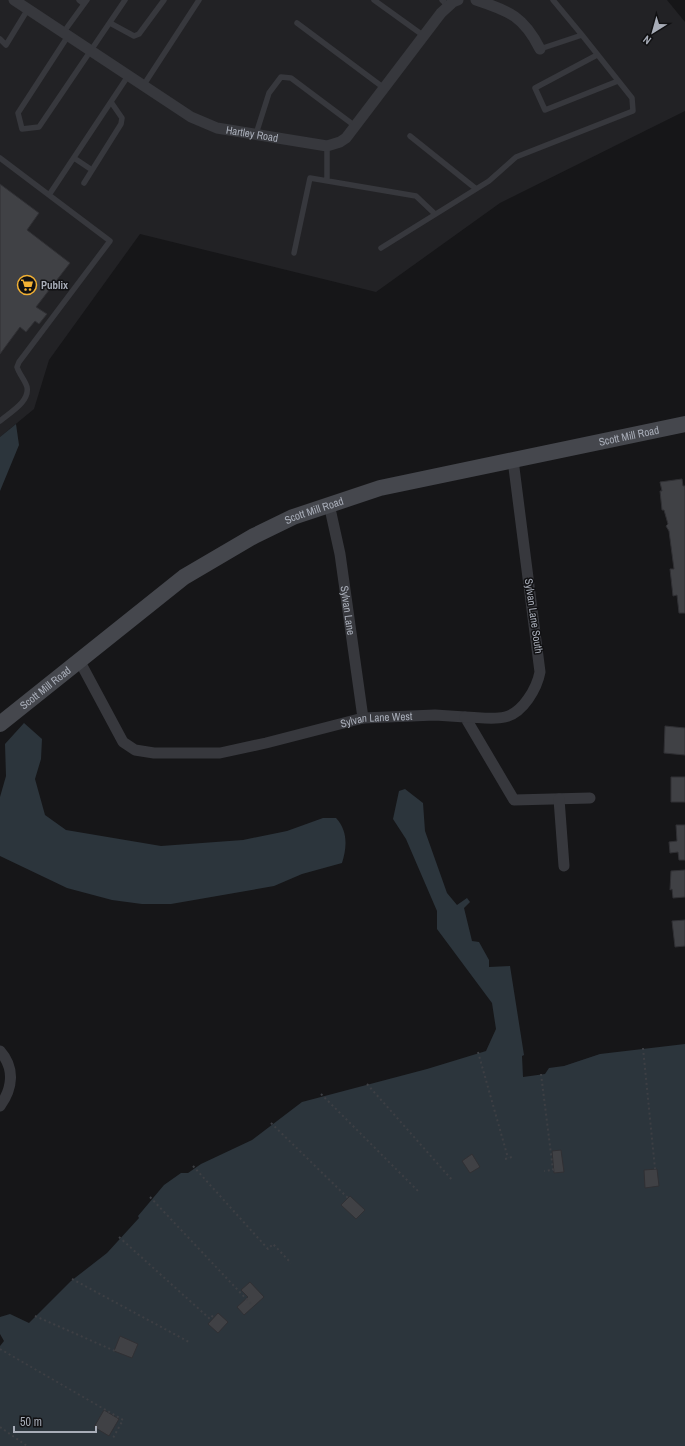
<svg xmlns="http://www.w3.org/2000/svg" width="685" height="1446" font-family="'Archivo Narrow',sans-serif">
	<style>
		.built { fill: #222225 }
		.water { fill: #2c353c }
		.building { fill: #404145; stroke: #303034 }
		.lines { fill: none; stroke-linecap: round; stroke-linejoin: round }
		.path { stroke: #3d3f44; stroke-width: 2; stroke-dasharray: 2 3; stroke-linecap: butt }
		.lane { stroke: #37383d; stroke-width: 5.5 }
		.street { stroke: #37383d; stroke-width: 11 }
		.secondary { stroke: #45474d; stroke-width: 16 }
		.labels { text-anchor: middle; stroke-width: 3; stroke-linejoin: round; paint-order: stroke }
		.street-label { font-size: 11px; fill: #a8adb8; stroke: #111113 }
		.poi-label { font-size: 11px; font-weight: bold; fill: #a8adb8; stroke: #111113; text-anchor: start }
	</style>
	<rect width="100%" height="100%" fill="#161618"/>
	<path class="built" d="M0,0H667L685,22V111L500,203L376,292L140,234L49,360L34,409L0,437Z"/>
	<path class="water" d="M16,424L19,445L0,491V437Z
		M24,723L42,739L41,759L35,779L45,815L66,830L161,846L243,840L287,831L323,818H336C348,831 347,847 342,863L302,874L274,886L171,904H142L112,900L67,888L0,856V797L6,776L5,744Z
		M405,789L423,803L425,831L447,893L457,905L467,898L470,902L464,908L472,941L479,942L489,960V967L510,966L524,1055L522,1056L523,1077L545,1074L549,1068L564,1066L600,1054L685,1044V1446H0V1346L4,1341L0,1334V1317L10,1314L29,1323L71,1281L107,1253L139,1218L138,1216L164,1185L181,1173H188L201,1164L252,1140L302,1102L427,1069L486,1051L496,1029L492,1003L437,929V911L406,839L393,819L399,791Z"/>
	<path class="building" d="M0,184L39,213L27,230L70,263L36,307L47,314L39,324L35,321L26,332L20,327L0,354Z
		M682,479L683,486H685V613H679L677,595L673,596L670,569H674L669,531L666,526L668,524L664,510H662L660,491H662L660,482Z
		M665,726L685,728V755L664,753Z
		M671,777H685V802H671Z
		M676,825H685V860H679L678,852L670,853L669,842L677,841Z
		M685,870V897L673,898L672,889L670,890L671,871Z
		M685,920V946L675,947L672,921Z
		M561,1150L564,1172L554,1173L552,1151Z
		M472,1154L480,1167L470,1173L462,1161Z
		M657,1169L659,1186L645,1188L644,1170Z
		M350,1196L365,1210L356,1219L341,1205Z
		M250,1282L264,1297L244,1315L237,1307L248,1297L241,1290Z
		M218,1313L228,1322L218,1333L208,1324Z
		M120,1336L138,1344L132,1358L114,1351Z
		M104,1410L119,1419L109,1436L94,1427Z"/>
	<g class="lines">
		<path class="path" d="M643,1048L655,1169
			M478,1052L508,1158
			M541,1074L553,1170L544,1171
			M367,1084L453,1181
			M321,1094L420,1193
			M271,1123L348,1198
			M505,1159L512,1157
			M193,1166L268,1249L273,1244L291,1263
			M150,1197L251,1304
			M119,1237L210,1319L214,1314
			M72,1279L189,1342
			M35,1316L115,1351
			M0,1349L123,1420L113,1438
			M0,1427L27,1446"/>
		<path class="lane" d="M79,0L84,4
			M374,0L424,36
			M442,0L448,6
			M110,23L134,36L139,34L164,0
			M297,23L384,88
			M63,33L87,0
			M68,36L18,113L22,129L39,127L125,0
			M0,39L6,45L28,9
			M540,49L582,35L553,0
			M597,55L535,88L545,110L618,81
			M143,86L199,0
			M256,134L269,93L281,77L291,78L355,126
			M410,136L475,188
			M327,146V180
			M0,158L49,195L128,76
			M74,158L92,170
			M84,183L121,124L122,118L111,102
			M381,248L489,181L516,157L633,111L632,98L582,35
			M294,253L310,178L416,196L435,214
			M0,421C9,413 30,402 27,387C25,380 19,374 17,367L19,362L110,241L49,195"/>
		<g class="street">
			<path id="s1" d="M14,0L191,117L217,128L327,146L340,142L346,138L441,13L453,2L458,0"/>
			<path d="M476,0C510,11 524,17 540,49"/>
			<path id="s2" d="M329,504L340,554L363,718"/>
			<path id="s3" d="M79,660L123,742L135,750L154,753H220L266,743L363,718L435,715L465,717L514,800L590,798"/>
			<path d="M465,717C477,717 493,720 505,717C523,713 537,688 540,672L513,460"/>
			<path d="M559,799L564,866"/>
			<path d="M0,1051C15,1068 13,1088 0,1106"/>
		</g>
		<path class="secondary" id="s4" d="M0,724L184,577L254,536L293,517L380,488L685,424"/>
	</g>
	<defs>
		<g id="supermarket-ring" transform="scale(1)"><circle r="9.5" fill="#111113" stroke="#f2b134" stroke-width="1.5"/><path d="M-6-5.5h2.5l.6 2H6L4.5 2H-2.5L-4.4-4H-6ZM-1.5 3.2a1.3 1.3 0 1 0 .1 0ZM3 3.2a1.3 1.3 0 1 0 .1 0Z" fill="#f2b134"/></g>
	</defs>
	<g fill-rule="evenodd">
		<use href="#supermarket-ring" x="27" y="285"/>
	</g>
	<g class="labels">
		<g class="street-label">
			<text dy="4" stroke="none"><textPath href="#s1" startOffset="276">Hartley Road</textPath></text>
			<text dy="4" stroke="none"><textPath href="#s4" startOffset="706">Scott Mill Road</textPath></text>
			<text dy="4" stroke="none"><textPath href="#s4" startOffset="382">Scott Mill Road</textPath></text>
			<text dy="4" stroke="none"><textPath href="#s2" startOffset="108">Sylvan Lane</textPath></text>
			<text transform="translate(534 616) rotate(82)" y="4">Sylvan Lane South</text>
			<text dy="4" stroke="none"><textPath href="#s4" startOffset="58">Scott Mill Road</textPath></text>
			<text dy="4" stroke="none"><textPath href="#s3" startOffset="353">Sylvan Lane West</textPath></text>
		</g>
		<g class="poi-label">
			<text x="41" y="289">Publix</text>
		</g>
	</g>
	<g transform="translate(653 32) rotate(217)" stroke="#111113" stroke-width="3" paint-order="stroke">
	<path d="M0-3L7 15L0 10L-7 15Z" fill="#a8adb8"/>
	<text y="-6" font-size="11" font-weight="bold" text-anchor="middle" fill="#a8adb8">N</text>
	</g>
	<path d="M14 1426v6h82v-6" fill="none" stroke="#a8adb8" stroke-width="2"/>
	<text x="20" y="1426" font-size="12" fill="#a8adb8" stroke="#111113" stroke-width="3" paint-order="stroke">50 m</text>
</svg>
